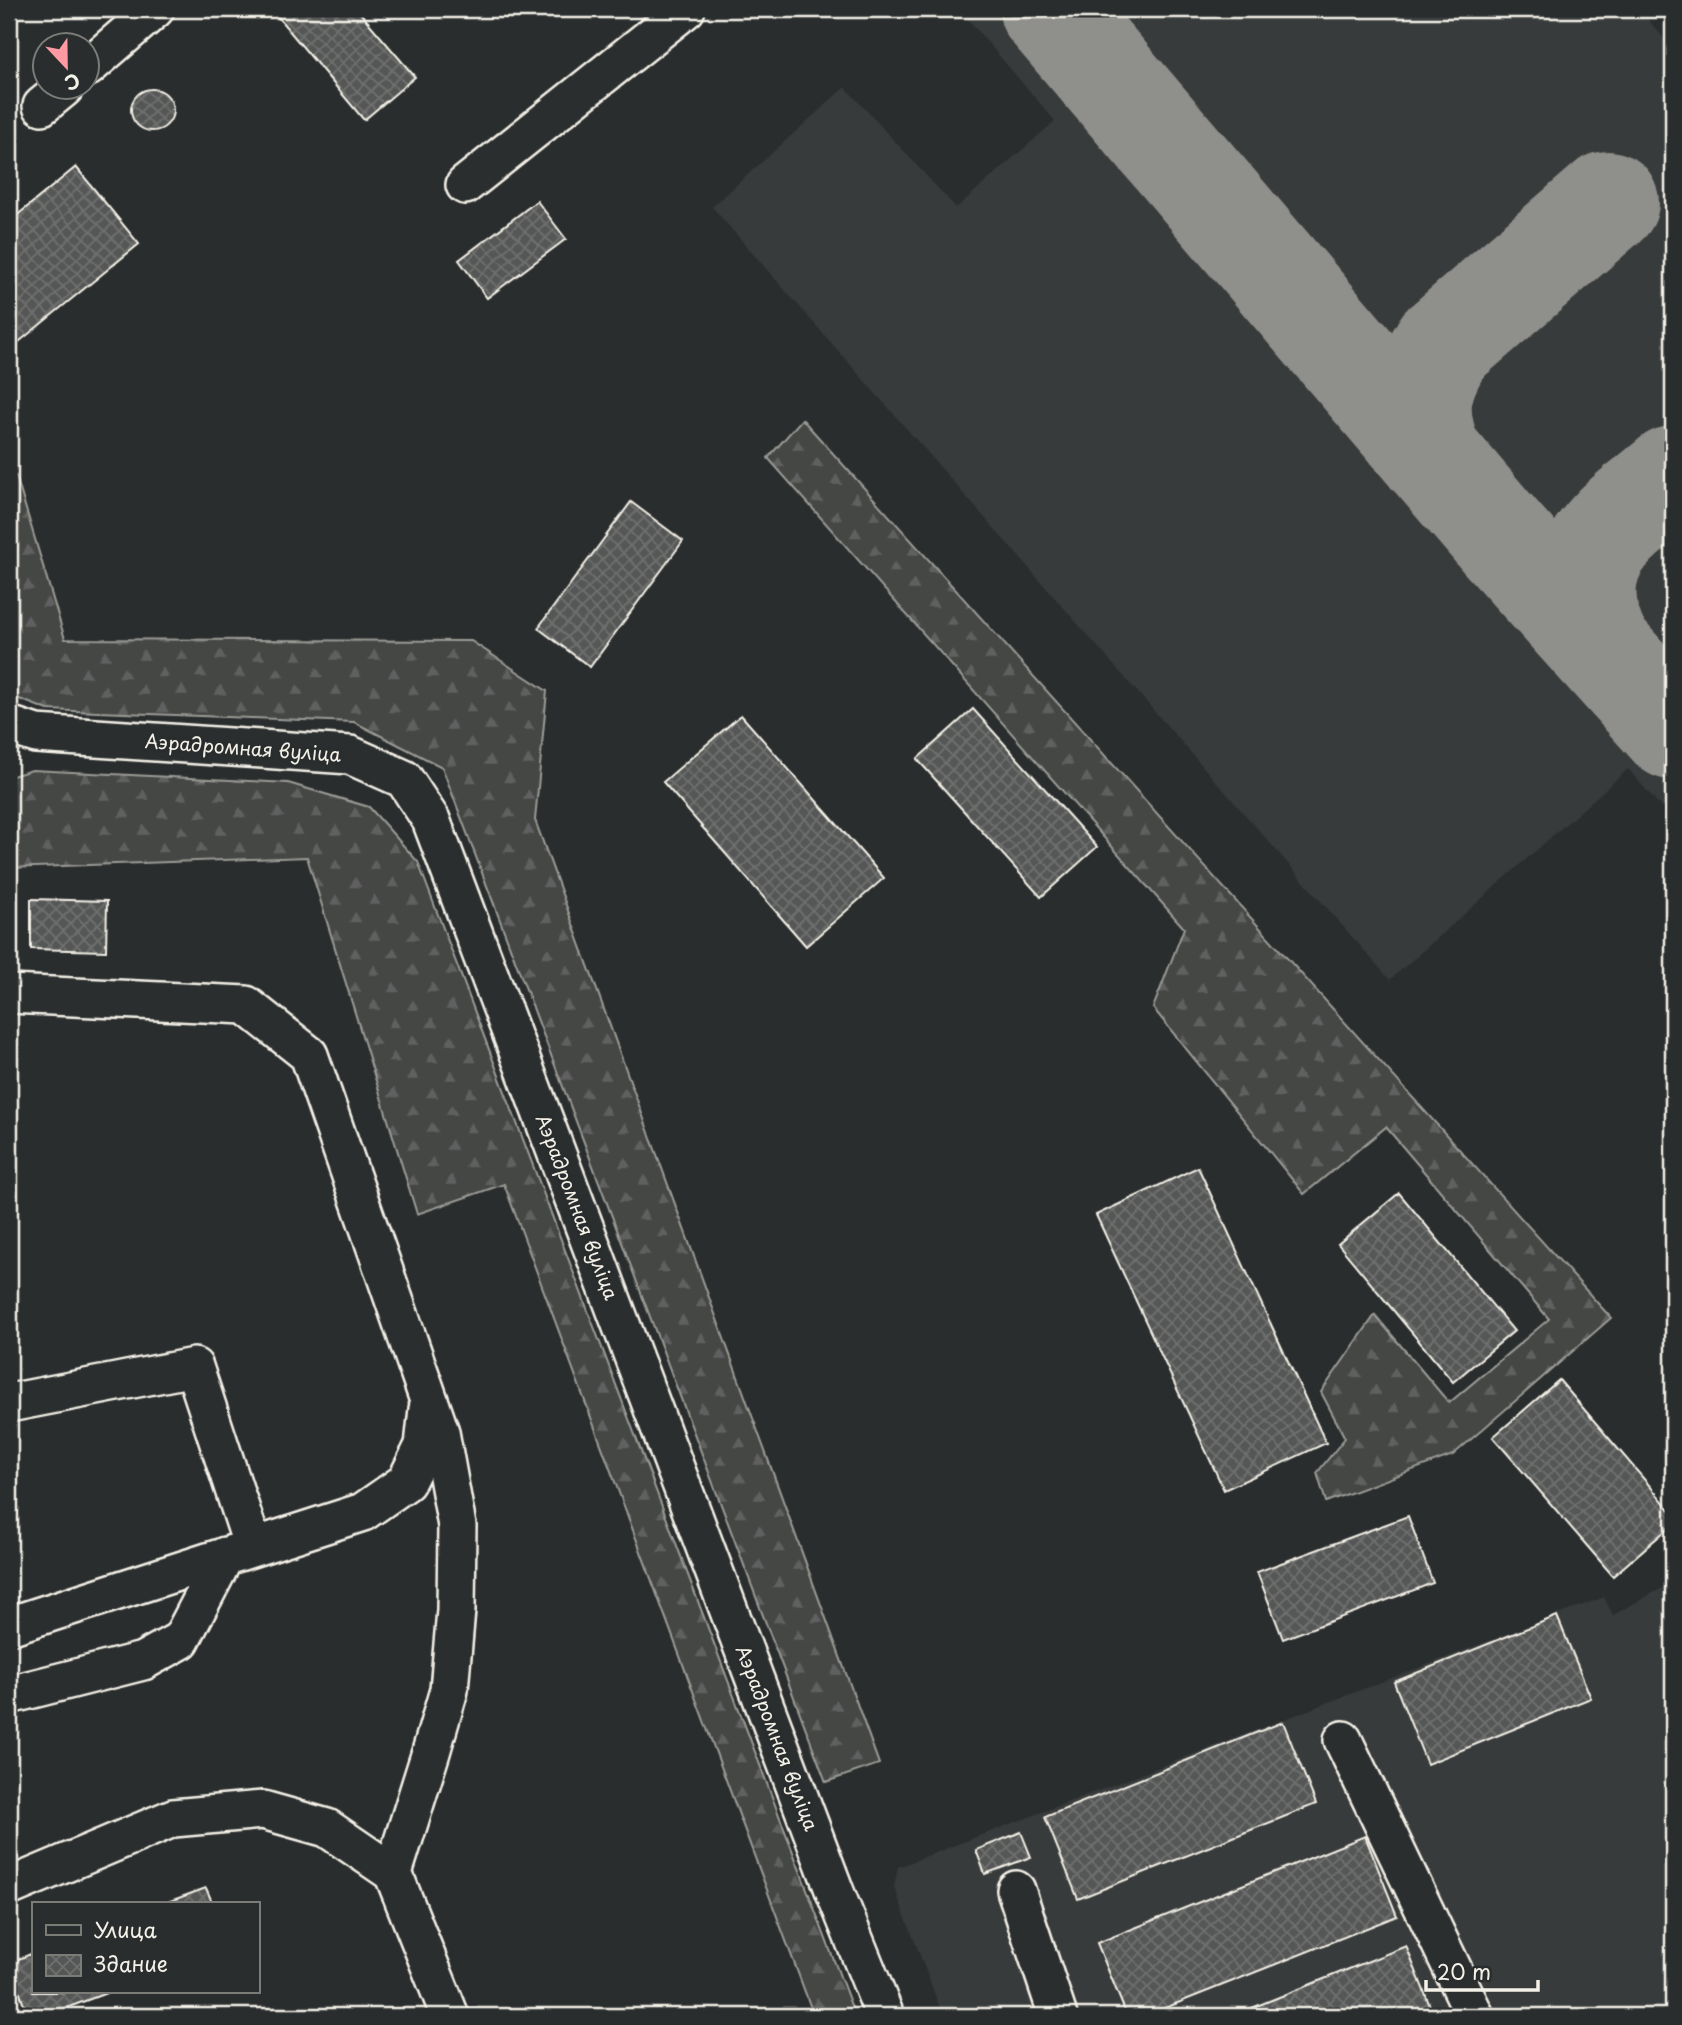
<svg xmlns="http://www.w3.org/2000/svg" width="1682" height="2025" font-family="'Playpen Sans',sans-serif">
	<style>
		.built { fill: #373a3a }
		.forest { fill: url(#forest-firs); stroke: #9c9c96; stroke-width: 2 }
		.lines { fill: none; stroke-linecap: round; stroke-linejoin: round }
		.taxiway { stroke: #8f8f8b; stroke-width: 102 }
		.building { fill: url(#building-cross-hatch); stroke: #f4f1e8; stroke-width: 2 }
		.minor-casing { stroke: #f4f1e8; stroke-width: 42 }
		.minor { stroke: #2a2d2e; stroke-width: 37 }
		.labels { text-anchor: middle; stroke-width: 6; stroke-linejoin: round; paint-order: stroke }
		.street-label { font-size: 19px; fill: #f4f1e8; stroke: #2a2d2e }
	</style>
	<defs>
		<pattern id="forest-firs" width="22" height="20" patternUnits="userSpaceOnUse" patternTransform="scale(1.75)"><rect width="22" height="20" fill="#444645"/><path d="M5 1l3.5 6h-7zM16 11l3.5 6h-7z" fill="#606160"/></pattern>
		<pattern id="building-cross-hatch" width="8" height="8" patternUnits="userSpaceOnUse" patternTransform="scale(1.75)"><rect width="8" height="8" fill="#555756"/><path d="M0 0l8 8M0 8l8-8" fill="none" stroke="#6e706e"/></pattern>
	</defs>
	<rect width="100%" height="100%" fill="#2a2d2e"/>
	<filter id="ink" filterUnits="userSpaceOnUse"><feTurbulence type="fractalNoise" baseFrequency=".0143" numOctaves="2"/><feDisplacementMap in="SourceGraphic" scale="14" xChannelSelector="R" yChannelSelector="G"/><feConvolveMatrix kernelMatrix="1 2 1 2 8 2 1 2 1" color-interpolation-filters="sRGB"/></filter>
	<g filter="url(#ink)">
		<path class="built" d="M959,9H1639L1673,49V821L1628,769L1390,980L712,207L845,87L956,208L1055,121Z
			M1673,1582V2016H943L894,1887L898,1867L1604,1597L1613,1615Z"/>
		<path class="forest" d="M802,419L1611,1318L1453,1455L1326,1502L1317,1473L1345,1438L1321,1392L1375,1315L1449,1403L1549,1319L1386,1127L1304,1194L1153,1008L1184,928L768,458Z
			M9,473L16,476L65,639L471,641L547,691L535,820L879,1764L826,1782L442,767L354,722L48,710L9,695Z
			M32,770L288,783L369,807L418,862L855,2016H814L504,1184L417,1214L307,857L9,868V777Z"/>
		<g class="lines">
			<path class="taxiway" d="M1050,9L1503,540L1673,729
				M1431,456C1414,411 1418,386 1443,345L1608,202
				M1600,648C1581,610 1578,568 1607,535C1624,514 1653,495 1673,477"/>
		</g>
		<path class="building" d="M271,9H357L415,77L364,120Z
			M131 110a21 21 0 1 1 42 0a21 21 0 1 1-42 0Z
			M76,167L139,244L9,350V222Z
			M537,201L566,239L487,298L459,260Z
			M631,502L683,541L590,667L538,628Z
			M973,709L1097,847L1041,897L917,759Z
			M741,715L884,878L806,946L663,782Z
			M31,899L107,901L106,951L31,949Z
			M1198,1167L1326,1443L1224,1490L1096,1215Z
			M1399,1193L1514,1331L1453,1382L1338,1244Z
			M1559,1380L1673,1513V1524L1613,1576L1493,1437Z
			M1408,1516L1433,1583L1283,1639L1257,1572Z
			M1557,1616L1591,1698L1427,1764L1394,1682Z
			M1283,1722L1316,1804L1078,1899L1045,1817Z
			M1021,1832L1031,1857L985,1874L976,1850Z
			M1365,1836L1397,1916L1145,2016H1127L1097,1943Z
			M206,1888L213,1904H162Z
			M1406,1946L1434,2016H1232Z
			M33,1953V1992H109L45,2016H28L9,1963Z"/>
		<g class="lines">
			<g class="minor-casing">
				<path id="minor" d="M88,67L155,9
					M42,106L64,88
					M465,185L686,9
					M9,725L36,734L350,755L404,779L431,820L835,1892L885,2016
					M9,994L246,1005L309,1055L440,1432L457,1526L456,1610L449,1690L431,1752L393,1873
					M9,1403L194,1367L253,1547
					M9,1626L363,1512L406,1482L424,1446L428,1409
					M9,1695L143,1661L181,1640L225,1556
					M1343,1740L1475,2016
					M9,1887L173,1818L263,1810L327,1828L393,1873L450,2016
					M1016,1890L1058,2016"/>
			</g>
			<use href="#minor" class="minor"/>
		</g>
	</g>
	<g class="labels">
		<g class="street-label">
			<text transform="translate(243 748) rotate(4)" y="7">Аэрадромная вуліца</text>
			<text transform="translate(577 1207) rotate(69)" y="7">Аэрадромная вуліца</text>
			<text transform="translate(777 1738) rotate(69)" y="7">Аэрадромная вуліца</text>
		</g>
	</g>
	<rect width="1682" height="2025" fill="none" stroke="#2a2d2e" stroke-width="35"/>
	<rect x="18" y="18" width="1647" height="1990" fill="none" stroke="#f4f1e8" stroke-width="2.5" filter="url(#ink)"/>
	<rect x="32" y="1902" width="228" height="91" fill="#2a2d2e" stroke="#7b7b78" stroke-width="2"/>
	<rect x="46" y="1925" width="35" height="10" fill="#2a2d2e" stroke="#7b7b78" stroke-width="2"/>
	<text x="94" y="1938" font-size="21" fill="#f4f1e8">Улица</text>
	<rect x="46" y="1955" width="35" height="21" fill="url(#building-cross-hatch)" stroke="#7b7b78" stroke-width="2"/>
	<text x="94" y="1972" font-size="21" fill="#f4f1e8">Здание</text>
	<g transform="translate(66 66) rotate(158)"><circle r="33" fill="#2a2d2e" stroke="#7b7b78" stroke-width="2"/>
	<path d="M0-5L12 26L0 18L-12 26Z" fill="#ff9aa2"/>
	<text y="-10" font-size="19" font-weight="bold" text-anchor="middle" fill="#f4f1e8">С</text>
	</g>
	<path d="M1426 1980v10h112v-10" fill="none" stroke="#f4f1e8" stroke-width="3.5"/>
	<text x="1437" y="1980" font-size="21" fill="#f4f1e8" stroke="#2a2d2e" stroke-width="5" paint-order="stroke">20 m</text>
</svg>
